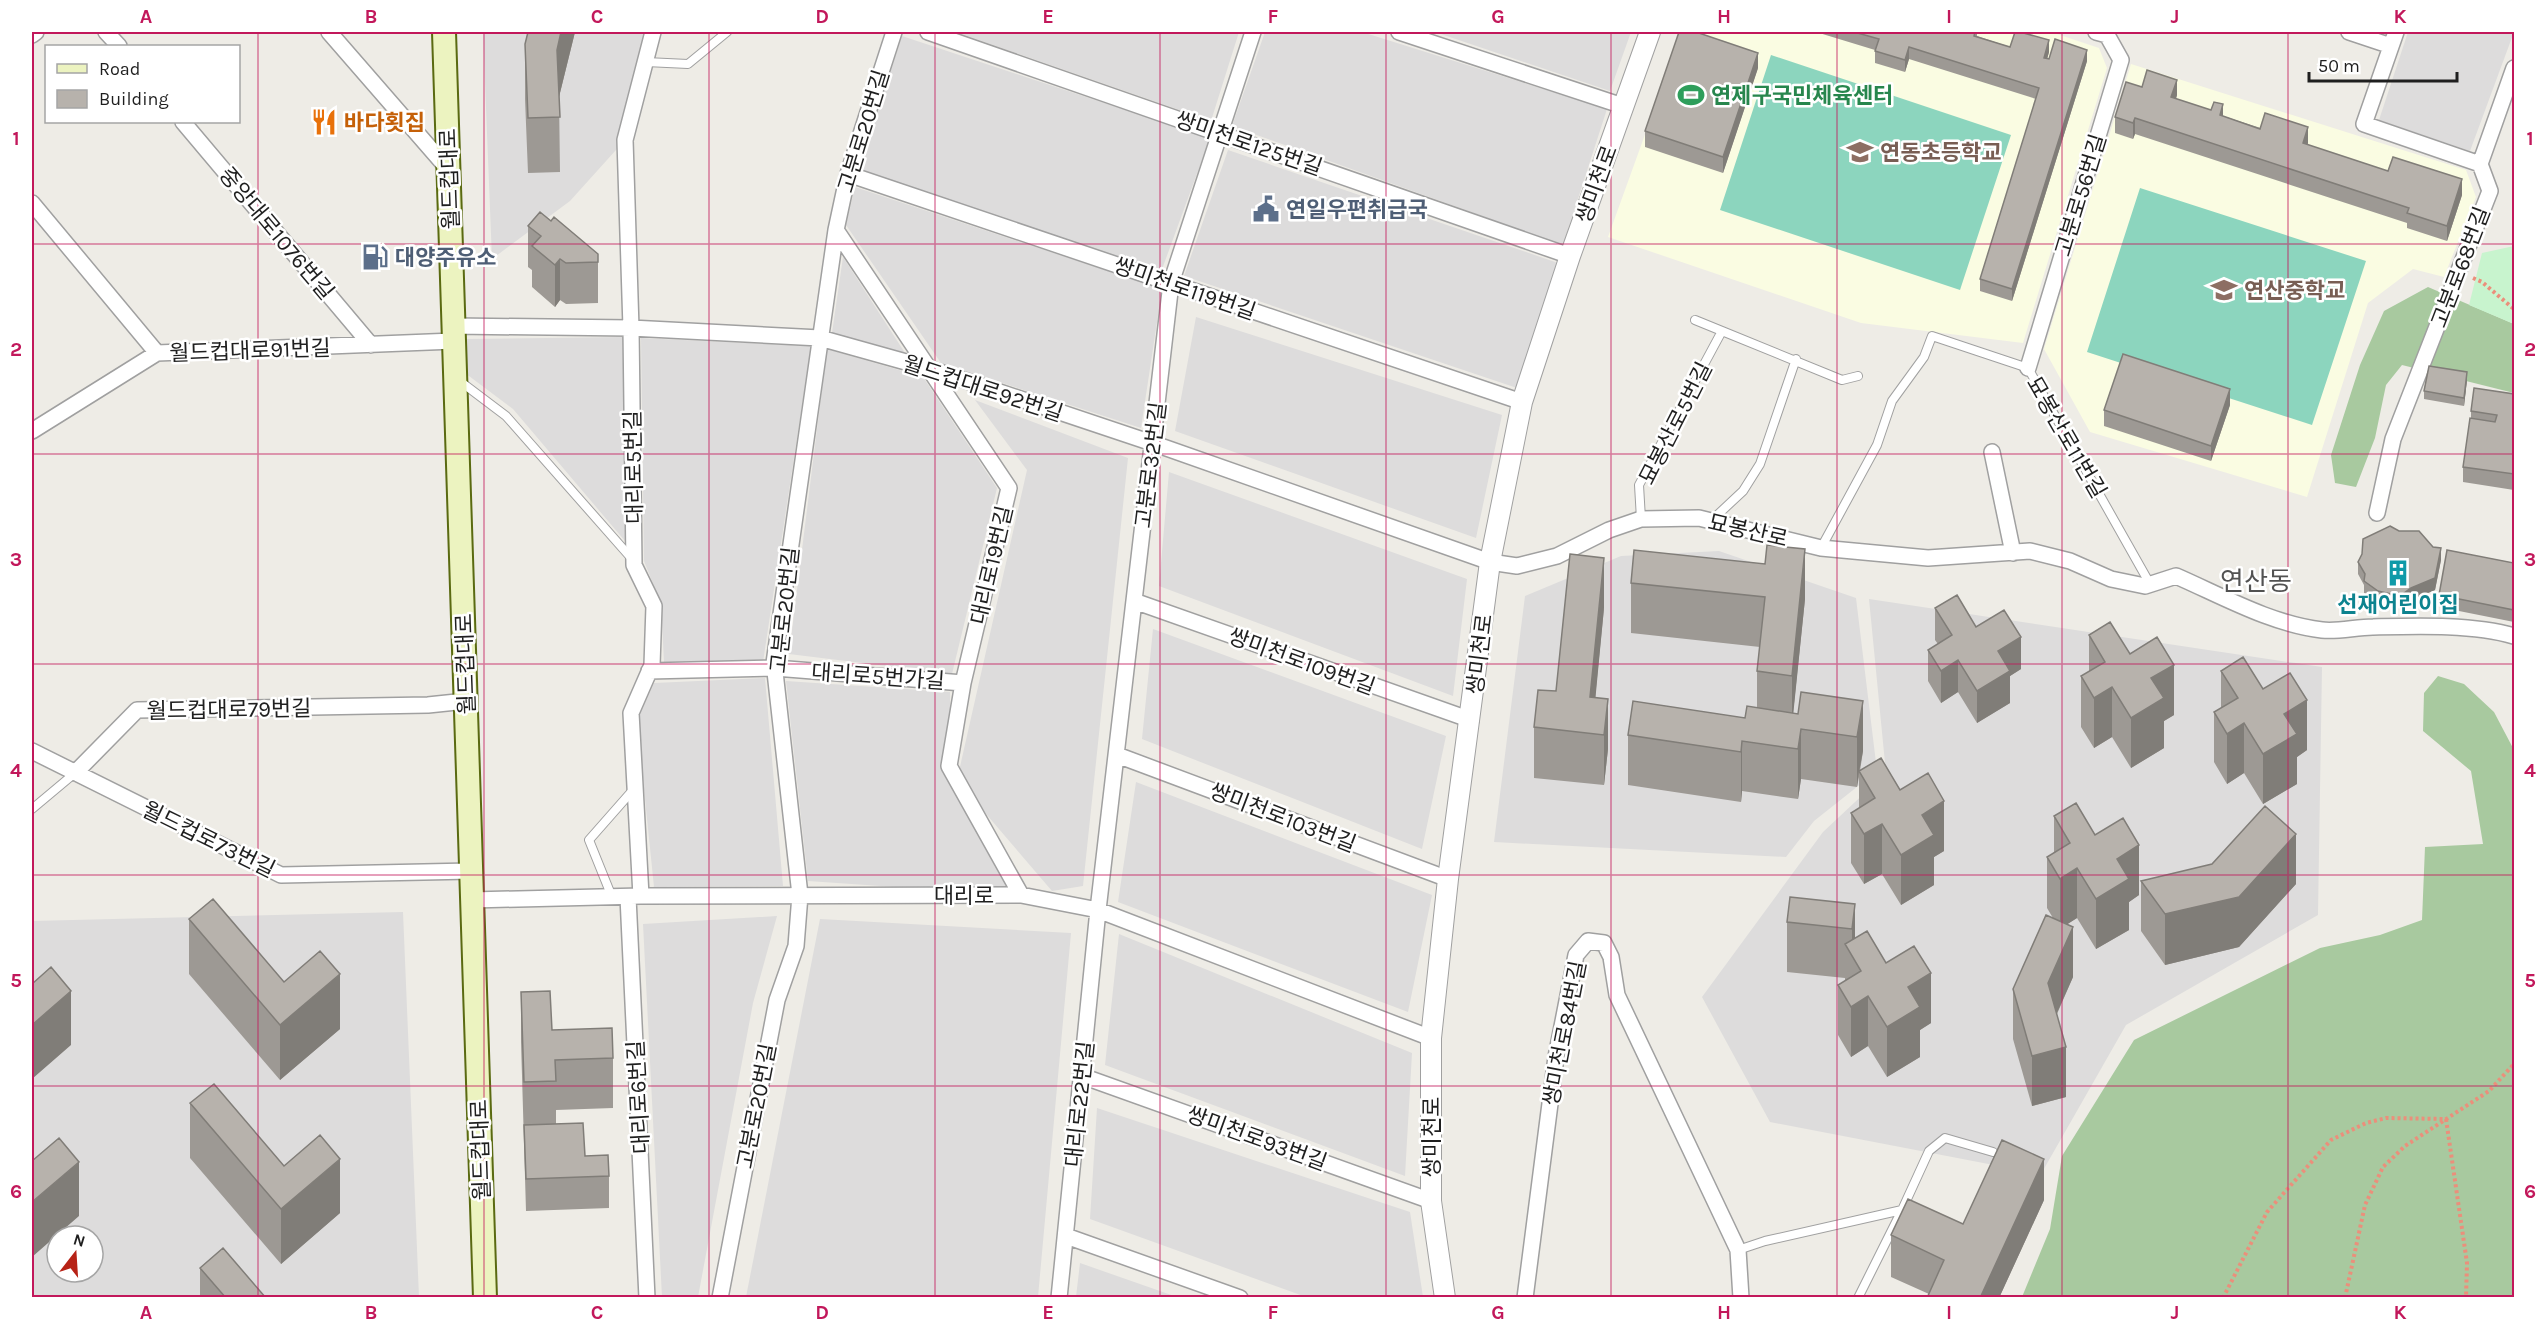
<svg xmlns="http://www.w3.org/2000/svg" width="2546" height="1329" font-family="Karla,'Noto Sans KR',sans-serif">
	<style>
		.residential { fill: #dddcdc; fill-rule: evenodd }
		.education { fill: #fafce2 }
		.forest { fill: #a8c99f }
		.park { fill: #c8f4ce }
		.pitch { fill: #8cd5be }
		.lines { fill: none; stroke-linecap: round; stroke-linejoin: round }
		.service-casing { stroke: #a0a0a0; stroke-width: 10 }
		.minor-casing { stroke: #a0a0a0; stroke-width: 18 }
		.tertiary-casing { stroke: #a0a0a0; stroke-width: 22 }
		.secondary-casing { stroke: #5a6a11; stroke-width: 26 }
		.path { stroke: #eb8f7b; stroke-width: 4; stroke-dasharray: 3 3; stroke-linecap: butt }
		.service { stroke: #fff; stroke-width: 8 }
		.minor { stroke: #fff; stroke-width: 15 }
		.tertiary { stroke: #fff; stroke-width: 20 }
		.secondary { stroke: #ecf3c0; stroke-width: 22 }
		.wall { fill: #9d9994 }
		.shaded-wall { fill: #807d78 }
		.building { fill: #b7b2ac; stroke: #807d78; stroke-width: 1.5 }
		.grid { fill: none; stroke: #c2185b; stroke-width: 1.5; stroke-opacity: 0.55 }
		.labels { text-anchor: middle; stroke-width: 5; stroke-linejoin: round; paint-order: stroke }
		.leisure-label { font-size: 22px; font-weight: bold; fill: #27864d; stroke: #fff; text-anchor: start }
		.food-label { font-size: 22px; font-weight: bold; fill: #c56008; stroke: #fff; text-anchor: start }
		.street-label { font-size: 22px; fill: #1f1f1f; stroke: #fff }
		.education-label { font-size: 22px; font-weight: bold; fill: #785e54; stroke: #fff; text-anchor: start }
		.service-label { font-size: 22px; font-weight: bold; fill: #4e5e75; stroke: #fff; text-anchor: start }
		.culture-label { font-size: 22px; font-weight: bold; fill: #0d838f; stroke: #fff }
		.quarter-label { font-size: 26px; fill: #525252; stroke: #fff }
		.neatline { fill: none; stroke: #c2185b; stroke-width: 2 }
		.grid-label { font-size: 20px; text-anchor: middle; font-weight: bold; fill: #c2185b }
	</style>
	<rect width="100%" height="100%" fill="#eeece6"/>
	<path class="residential" d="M483,32H653L625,140L570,201L492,259Z
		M956,32H1239L1211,121Z
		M1265,32H1362L1607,109L1563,245L1232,126Z
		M1435,32H1631L1610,91Z
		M2408,32H2514L2470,151L2379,120Z
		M902,36L1210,138L1161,272L859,169Z
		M1228,150L1558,263L1517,388L1184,276Z
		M855,187L1162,289L1141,428L941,363L846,225Z
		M843,257L907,356L832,333Z
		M1196,317L1502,415L1476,538L1175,431Z
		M623,337L625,541L513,409L465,373L466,339Z
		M641,338L811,346L763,662H664L661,604L644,561Z
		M827,349L923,377L997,488L952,674L789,654Z
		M975,400L1128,458L1083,886L1052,891L957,780L1027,470Z
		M1169,472L1467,579L1453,696L1159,586Z
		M1719,551L1856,598L1877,771L1814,821L1786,857L1494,842L1525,596L1621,556Z
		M1869,599L2322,667L2318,915L2126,1025L2041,1174L1770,1122L1702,997L1823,832L1886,773Z
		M1153,629L1446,736L1422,849L1142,739Z
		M765,678L783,886L654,887L637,721L654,683Z
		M786,681L950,692V783L1011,895L808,881Z
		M1136,782L1432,895L1408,1012L1118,902Z
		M403,912L419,1297H32V921ZM57,1236H93V1272H57Z
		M777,916L753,1003L698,1297H662L643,924Z
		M820,919L1071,933L1038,1297H746Z
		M1119,934L1412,1053L1405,1176L1105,1065Z
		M1097,1108L1410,1212L1423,1297H1306L1090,1219Z
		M1080,1263L1177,1297H1076Z"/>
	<path class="education" d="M1682,32H2051L2099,48L2107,68L2023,343L1861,323L1608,237Z
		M2131,64L2466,170L2476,197L2444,277L2413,269L2368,303L2307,497L2090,432L2044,349Z"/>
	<path class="forest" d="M2428,287L2514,324V393L2402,365L2386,385L2375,438L2356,487L2335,483L2331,455L2360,365L2384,311Z
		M2438,676L2464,684L2494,712L2514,750V1297H2022L2050,1229L2062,1156L2134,1040L2320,948L2380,935L2422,920L2425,847L2483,844L2471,771L2423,731L2424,693Z"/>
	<path class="park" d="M2514,246V324L2469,305L2482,253Z"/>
	<path class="pitch" d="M1771,55L2011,135L1960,290L1720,210Z
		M2140,188L2366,261L2312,425L2087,352Z"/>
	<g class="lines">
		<g class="service-casing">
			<path id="service" d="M646,62L688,64L727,32
				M1695,320L1722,331
				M461,382L506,416L633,560
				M1641,519L1639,485L1722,331L1842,380L1858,376
				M1712,520L1743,491L1760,464L1796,359
				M1821,548L1877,445L1892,401L1924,357L1932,336L2028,368L2150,584
				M32,809L75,773
				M612,897L589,840L633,790
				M1738,1250L1765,1241L1902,1210
				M1858,1298L1902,1210L1929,1151L1945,1138L1993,1152"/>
		</g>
		<g class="minor-casing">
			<path id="minor" d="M106,32L119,46
				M329,32L449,170
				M928,32L1570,256
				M1399,32L1623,106
				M2349,32L2391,46
				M2396,32L2364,124L2480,164
				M32,35L36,32
				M183,122L371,345
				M2480,164L2514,68
				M848,174L1522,402
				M32,203L157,353
				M836,230L1009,488L963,683L949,766L1021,895
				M454,326L631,328L820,338L931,369L1152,443L1490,562L1517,566L1557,556L1609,530L1641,519L1699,518L1821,548L1928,558L2030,551L2070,561L2111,579L2145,586L2176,576C2222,596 2271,624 2322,630C2338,632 2356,627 2373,627C2416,626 2473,624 2514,636
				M2028,368L2121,60L2107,35L2096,32
				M32,431L157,353L454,341
				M1992,452L2013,553
				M2377,513L2393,439L2490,191L2480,164
				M1134,601L1471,720
				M649,671L775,668L963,683
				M32,751L281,875L471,871
				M1117,755L1448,879
				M75,773L137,710L428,705L466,701
				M641,896L631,713L652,665L654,606L634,565L631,328L625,140L653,32
				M628,897L647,1298
				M472,900L641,896L1021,895L1098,910L1431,1038
				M1082,1076L1431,1201
				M1066,1236L1240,1298
				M720,1298L777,1000L796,946L800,895L774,663L836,230L848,174L894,32
				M1059,1298L1098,910L1171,283L1253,32
				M1525,1298L1556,1057L1576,955L1588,941L1604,943L1611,957L1617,995L1738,1250L1741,1298"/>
		</g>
		<g class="tertiary-casing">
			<path id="tertiary" d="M1445,1298L1431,1201V1038L1448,879L1490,562L1522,402L1570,256L1650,32"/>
		</g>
		<g class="secondary-casing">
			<path id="secondary" d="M444,32L485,1298"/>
		</g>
		<path class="path" d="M2473,278L2482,282L2514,309
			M2446,1119L2467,1263L2466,1298
			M2223,1298L2267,1212L2331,1140L2366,1123L2386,1118L2446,1119
			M2345,1298L2365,1205L2383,1167L2405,1146L2489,1091L2514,1064"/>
		<use href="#service" class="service"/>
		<use href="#minor" class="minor"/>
		<use href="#tertiary" class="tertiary"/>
		<use href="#secondary" class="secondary"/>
	</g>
	<path class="wall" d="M528,32H575L559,97L560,172L528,173L525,99V44Z
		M1816,32H1957L1963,33L1977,32V36L2010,47L2049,52L2047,59L2087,61L2012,301L1980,291V279L2036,99L1909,59L1905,72L1875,63V50Z
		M1758,68L1723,173L1645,147V131Z
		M2142,87L2177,95L2176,99L2223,116L2308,143L2307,145L2462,195L2447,241L2407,228V223L2135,134L2133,139L2115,133V117Z
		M551,221L598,254V303L566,304L560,300L555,307L532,287V270L528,267V226Z
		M2467,380L2464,406L2424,399V391Z
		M2514,394V490L2463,482V467L2471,419V411Z
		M2230,405L2211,461L2104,426V410Z
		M2441,560L2435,590L2411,600L2400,608L2378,603L2364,593V585L2358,574V562Z
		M2514,563V622L2439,607V595Z
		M1631,583L1805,599L1793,713L1798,714L1863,701V751L1860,771L1900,790L1944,851L1934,857V885L1901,905L1882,874L1864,884L1851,863V813L1859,809V777L1857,787L1801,779L1798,799L1742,791L1741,802L1628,785V735L1745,718L1757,708V671L1760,647L1631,633Z
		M1604,608L1595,698L1608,749L1604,785L1534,778V727Z
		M1935,608L1976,627L2021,669L2010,676V703L1977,723L1958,692L1941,703L1928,681V650L1938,644L1935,640Z
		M2089,635L2130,654L2174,715L2164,721V748L2131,768L2112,737L2094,748L2081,727V676L2089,672Z
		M2221,671L2263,689L2307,750L2297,757V784L2263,804L2244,773L2227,784L2214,762V712L2221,708Z
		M2054,816L2095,835L2139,895L2129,902V930L2096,949L2077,918L2067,924L2073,977L2057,1014L2066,1097L2032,1106L2013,1039V989L2053,918L2047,908V857L2054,853Z
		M2141,881L2296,884L2239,947L2165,965L2141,931Z
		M1855,904V937L1886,963L1931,1023L1920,1030V1057L1887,1077L1868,1046L1851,1057L1838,1035V985L1845,981V978L1787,972V922Z
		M189,919L284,982L340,1029L280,1080L189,974Z
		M521,992L552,1030L613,1058V1108L556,1110V1124L585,1156L609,1176V1208L526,1211L521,1042Z
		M190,1103L284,1166L340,1213L281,1264L190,1158Z
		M2044,1200L1999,1298H1927L1929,1294L1891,1277V1235L1963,1224Z
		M200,1268L266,1298H200Z"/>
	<path class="shaded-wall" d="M561,32H575L557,105V50Z
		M2049,40V52L2044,70V58Z
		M1909,47V59L1905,72V60Z
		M2087,50V61L2012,301V289Z
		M1758,53V68L1723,173V157Z
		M2177,80V95L2171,113V97Z
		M2223,104V120L2220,115Z
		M2135,118V134L2133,139V123Z
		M2308,127V143L2303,159V143Z
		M2462,179V195L2447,241V226Z
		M560,259V300L555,307V265Z
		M2467,372V380L2464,406V398Z
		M2230,389V405L2211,461V446Z
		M2441,548V560L2435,590L2411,600L2400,608V596Z
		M1805,549V599L1792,726V676Z
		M1604,558V608L1592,734L1590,697Z
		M2021,637V669L2010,676V703L1977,723V691L1998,651Z
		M1958,660V692L1941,703V671Z
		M2174,665V715L2164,721V748L2131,768V718L2151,678Z
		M2112,687V737L2094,748V698Z
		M1608,699V749L1604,785V735Z
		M2307,700V750L2297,757V784L2263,804V754L2284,714Z
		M1863,701V751L1859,772V771L1857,787V737Z
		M2244,723V773L2227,784V734Z
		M1801,729V779L1798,799V749Z
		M1742,741V791L1741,802V752Z
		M1944,801V851L1934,857V885L1901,905V855L1922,815Z
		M1882,824V874L1864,884V834Z
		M2296,834V884L2239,947L2165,965V914Z
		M2139,845V895L2129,902V930L2096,949V899L2117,859Z
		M2077,868V918L2060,929V879Z
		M1855,904V954L1852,956V929Z
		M2073,927V977L2048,1033V983Z
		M1931,973V1023L1920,1030V1057L1887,1077V1027L1908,987Z
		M340,974V1029L280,1080V1025Z
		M71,991V1045L32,1079V1025Z
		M1868,996V1046L1851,1057V1007Z
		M2066,1047V1097L2032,1106V1056Z
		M340,1159V1213L281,1264V1209Z
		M2044,1159V1200L1999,1298H1980Z
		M79,1162V1216L32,1257V1202Z"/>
	<path class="building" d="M528,32H561L557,50L560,117L528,118L525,44Z
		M1679,32H1696L1758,53L1723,157L1645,131Z
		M1854,32H1957L1963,33L1964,32H1975L1974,36L2010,47L2015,32H2020L2049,40L2044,58L2049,59L2055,39L2087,50L2012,289L1980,279L2039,88L1909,47L1905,60L1875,51L1879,39Z
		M2147,70L2177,80L2171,97L2211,110L2214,102L2223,104L2220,115L2260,129L2265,113L2308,127L2303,143L2388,171L2393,157L2462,179L2447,226L2407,213L2409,208L2135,118L2133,123L2115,117L2126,82L2142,87Z
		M540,212L551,221L554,217L598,254V262L566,263L560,259L555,265L532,246L541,236L528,226Z
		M2123,354L2230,389L2211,446L2104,410Z
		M2429,366L2467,372L2464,398L2424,391Z
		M2474,388L2514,394V474L2463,467L2470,418L2495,422L2497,415L2471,411Z
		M2390,526L2399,531H2419L2433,547L2441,548L2435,578L2411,588L2400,596L2378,591L2364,581L2365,574L2358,562L2362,554L2363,539Z
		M1767,545L1805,549L1792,676L1757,671L1765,597L1631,583L1634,550L1765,564Z
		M2447,550L2514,563V610L2439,595Z
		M1570,554L1604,558L1590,697L1608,699L1604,735L1534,727L1538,690L1556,691Z
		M1957,595L1976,627L2004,610L2021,637L1998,651L2010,671L1977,691L1958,660L1941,671L1928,650L1952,635L1935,608Z
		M2110,622L2130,654L2157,637L2174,665L2151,678L2164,698L2131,718L2112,687L2094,698L2081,676L2105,662L2089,635Z
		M2243,657L2263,689L2290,673L2307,700L2284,714L2297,734L2263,754L2244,723L2227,734L2214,712L2238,698L2221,671Z
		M1801,692L1863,701L1857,737L1801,729L1798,749L1742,741L1741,752L1628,735L1633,701L1745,718L1747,706L1798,714Z
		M1881,758L1900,790L1928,773L1944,801L1922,815L1934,835L1901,855L1882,824L1864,834L1851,813L1875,798L1859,771Z
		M2076,803L2095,835L2123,818L2139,845L2117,859L2129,879L2096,899L2077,868L2060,879L2047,857L2070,843L2054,816Z
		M2265,806L2296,834L2239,897L2165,914L2141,881L2212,864Z
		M1790,897L1855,904L1852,929L1787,922Z
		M213,899L284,982L320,951L340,974L280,1025L189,919Z
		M2046,915L2073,927L2048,983L2066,1047L2032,1056L2013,989Z
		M1867,931L1886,963L1914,946L1931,973L1908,987L1920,1007L1887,1027L1868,996L1851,1007L1838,985L1861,971L1845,944Z
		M51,967L71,991L32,1025V984Z
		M550,991L552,1030L612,1028L613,1058L555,1060L556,1081L524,1082L521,992Z
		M214,1084L284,1166L320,1135L340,1159L281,1209L190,1103Z
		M583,1123L585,1156L608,1155L609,1176L526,1179L524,1125Z
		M59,1138L79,1162L32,1202V1161Z
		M2002,1140L2044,1159L1980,1298H1927L1944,1260L1891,1235L1908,1199L1963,1224Z
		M223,1248L266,1298H226L200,1268Z"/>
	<path class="grid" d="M258,32V1298M484,32V1298M709,32V1298M935,32V1298M1160,32V1298M1386,32V1298M1611,32V1298M1837,32V1298M2062,32V1298M2288,32V1298M32,244H2514M32,454H2514M32,664H2514M32,875H2514M32,1086H2514"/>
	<defs>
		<g id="stadium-bare" transform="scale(2.07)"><path d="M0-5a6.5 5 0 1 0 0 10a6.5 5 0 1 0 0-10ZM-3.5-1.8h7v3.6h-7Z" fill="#2e9e5b" stroke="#fff" stroke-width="2.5" paint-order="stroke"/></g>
		<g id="restaurant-bare" transform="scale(2.07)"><path d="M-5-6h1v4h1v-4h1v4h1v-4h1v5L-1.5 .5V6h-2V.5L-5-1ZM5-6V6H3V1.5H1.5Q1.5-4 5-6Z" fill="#e8710a" stroke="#fff" stroke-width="2.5" paint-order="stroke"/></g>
		<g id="school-bare" transform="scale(2.07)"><path d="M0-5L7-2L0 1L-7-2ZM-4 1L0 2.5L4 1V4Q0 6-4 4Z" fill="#8d6e63" stroke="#fff" stroke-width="2.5" paint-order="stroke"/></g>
		<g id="civic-bare" transform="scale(2.07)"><path d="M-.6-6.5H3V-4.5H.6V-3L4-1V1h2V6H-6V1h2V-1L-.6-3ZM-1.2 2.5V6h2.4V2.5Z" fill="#5c6f8a" stroke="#fff" stroke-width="2.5" paint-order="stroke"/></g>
		<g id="fuel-bare" transform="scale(2.07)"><path d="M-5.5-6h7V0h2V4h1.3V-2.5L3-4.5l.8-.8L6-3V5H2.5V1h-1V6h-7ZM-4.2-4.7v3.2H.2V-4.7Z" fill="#5c6f8a" stroke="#fff" stroke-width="2.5" paint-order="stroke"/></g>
		<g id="building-bare" transform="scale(2.07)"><path d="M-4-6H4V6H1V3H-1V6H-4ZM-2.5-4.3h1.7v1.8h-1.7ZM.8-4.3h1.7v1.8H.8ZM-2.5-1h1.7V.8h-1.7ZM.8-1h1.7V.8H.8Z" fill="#0f9aa8" stroke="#fff" stroke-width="2.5" paint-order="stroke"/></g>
	</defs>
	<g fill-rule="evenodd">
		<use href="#stadium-bare" x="1691" y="95"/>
		<use href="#restaurant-bare" x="324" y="122"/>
		<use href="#school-bare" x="1860" y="152"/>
		<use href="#civic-bare" x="1266" y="209"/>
		<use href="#fuel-bare" x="375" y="257"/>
		<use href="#school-bare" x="2224" y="290"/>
		<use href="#building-bare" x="2398" y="573"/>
	</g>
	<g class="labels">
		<g class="leisure-label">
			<text x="1711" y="103">연제구국민체육센터</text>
		</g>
		<g class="food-label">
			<text x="344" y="130">바다횟집</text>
		</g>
		<g class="street-label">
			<text transform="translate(863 131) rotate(-73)" y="8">고분로20번길</text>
			<text transform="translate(1249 143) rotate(19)" y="8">쌍미천로125번길</text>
			<text transform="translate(449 179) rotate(-92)" y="8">월드컵대로</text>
			<text transform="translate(1596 184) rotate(-70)" y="8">쌍미천로</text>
			<text transform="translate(2080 195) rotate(-73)" y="8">고분로56번길</text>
			<text transform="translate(277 233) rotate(50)" y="8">중앙대로1076번길</text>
			<text transform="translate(2460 267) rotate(-69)" y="8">고분로68번길</text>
			<text transform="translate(1185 288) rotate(19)" y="8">쌍미천로119번길</text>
			<text transform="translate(250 350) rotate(-2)" y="8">월드컵대로91번길</text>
			<text transform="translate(983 388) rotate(18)" y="8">월드컵대로92번길</text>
			<text transform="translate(1675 423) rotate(-63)" y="8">묘봉산로5번길</text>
			<text transform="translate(2067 437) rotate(60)" y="8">묘봉산로11번길</text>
			<text transform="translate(1150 465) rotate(-83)" y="8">고분로32번길</text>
			<text transform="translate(633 467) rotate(-91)" y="8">대리로5번길</text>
			<text transform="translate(1748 530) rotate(13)" y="8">묘봉산로</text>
			<text transform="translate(991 565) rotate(-77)" y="8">대리로19번길</text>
			<text transform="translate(784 610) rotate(-84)" y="8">고분로20번길</text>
			<text transform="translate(1479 654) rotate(-83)" y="8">쌍미천로</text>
			<text transform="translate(1302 661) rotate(20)" y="8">쌍미천로109번길</text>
			<text transform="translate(465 664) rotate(-92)" y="8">월드컵대로</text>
			<text transform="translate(878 676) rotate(4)" y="8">대리로5번가길</text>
			<text transform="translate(229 709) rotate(-1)" y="8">월드컵대로79번길</text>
			<text transform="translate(1283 817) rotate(21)" y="8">쌍미천로103번길</text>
			<text transform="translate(209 839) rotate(26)" y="8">월드컵로73번길</text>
			<text x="964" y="903">대리로</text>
			<text transform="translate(1564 1033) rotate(-79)" y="8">쌍미천로84번길</text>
			<text transform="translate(638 1097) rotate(-93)" y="8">대리로6번길</text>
			<text transform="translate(1079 1104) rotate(-84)" y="8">대리로22번길</text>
			<text transform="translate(756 1106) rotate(-79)" y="8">고분로20번길</text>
			<text transform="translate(1431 1137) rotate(-90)" y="8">쌍미천로</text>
			<text transform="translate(1257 1138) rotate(20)" y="8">쌍미천로93번길</text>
			<text transform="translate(480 1150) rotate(-92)" y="8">월드컵대로</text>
		</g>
		<g class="education-label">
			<text x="1880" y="160">연동초등학교</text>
			<text x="2244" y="298">연산중학교</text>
		</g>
		<g class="service-label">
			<text x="1286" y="217">연일우편취급국</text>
			<text x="395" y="265">대양주유소</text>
		</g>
		<g class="culture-label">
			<text x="2398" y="612">선재어린이집</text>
		</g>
		<g class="quarter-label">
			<text x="2256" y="590">연산동</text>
		</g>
	</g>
	<rect width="2546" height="1329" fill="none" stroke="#ffffff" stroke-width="66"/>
	<rect x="45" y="45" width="195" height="78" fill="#ffffff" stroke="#a5a5a5" stroke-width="1.5"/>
	<rect x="57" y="64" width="30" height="9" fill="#ecf3c0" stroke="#a5a5a5" stroke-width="1.5"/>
	<text x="99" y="75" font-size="18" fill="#1f1f1f">Road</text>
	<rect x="57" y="90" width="30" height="18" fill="#b7b2ac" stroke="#a5a5a5" stroke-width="1.5"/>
	<text x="99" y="105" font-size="18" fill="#1f1f1f">Building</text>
	<g transform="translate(75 1254) rotate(17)"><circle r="28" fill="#ffffff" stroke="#a5a5a5" stroke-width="1.5"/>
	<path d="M0-4.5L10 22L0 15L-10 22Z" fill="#b72216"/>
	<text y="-9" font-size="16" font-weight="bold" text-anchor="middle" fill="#1f1f1f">N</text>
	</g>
	<path d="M2309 72v9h148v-9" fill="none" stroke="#1f1f1f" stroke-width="3"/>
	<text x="2318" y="72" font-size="18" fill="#1f1f1f" stroke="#ffffff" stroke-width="4.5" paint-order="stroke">50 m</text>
	<rect x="33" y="33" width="2480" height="1263" class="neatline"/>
	<g class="grid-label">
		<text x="146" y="23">A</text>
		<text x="371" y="23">B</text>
		<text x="597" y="23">C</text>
		<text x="822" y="23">D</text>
		<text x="1048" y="23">E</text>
		<text x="1273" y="23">F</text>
		<text x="1498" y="23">G</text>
		<text x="1724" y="23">H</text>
		<text x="1949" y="23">I</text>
		<text x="2175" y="23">J</text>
		<text x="2400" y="23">K</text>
		<text x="16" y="145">1</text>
		<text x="2530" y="145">1</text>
		<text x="16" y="356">2</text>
		<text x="2530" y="356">2</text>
		<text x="16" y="566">3</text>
		<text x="2530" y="566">3</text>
		<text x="16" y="777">4</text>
		<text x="2530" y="777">4</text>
		<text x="16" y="987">5</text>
		<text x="2530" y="987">5</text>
		<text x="16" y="1198">6</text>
		<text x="2530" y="1198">6</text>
		<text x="146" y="1319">A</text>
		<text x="371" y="1319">B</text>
		<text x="597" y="1319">C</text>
		<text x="822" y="1319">D</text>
		<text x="1048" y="1319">E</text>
		<text x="1273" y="1319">F</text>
		<text x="1498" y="1319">G</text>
		<text x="1724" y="1319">H</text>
		<text x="1949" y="1319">I</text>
		<text x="2175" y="1319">J</text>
		<text x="2400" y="1319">K</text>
	</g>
</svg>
